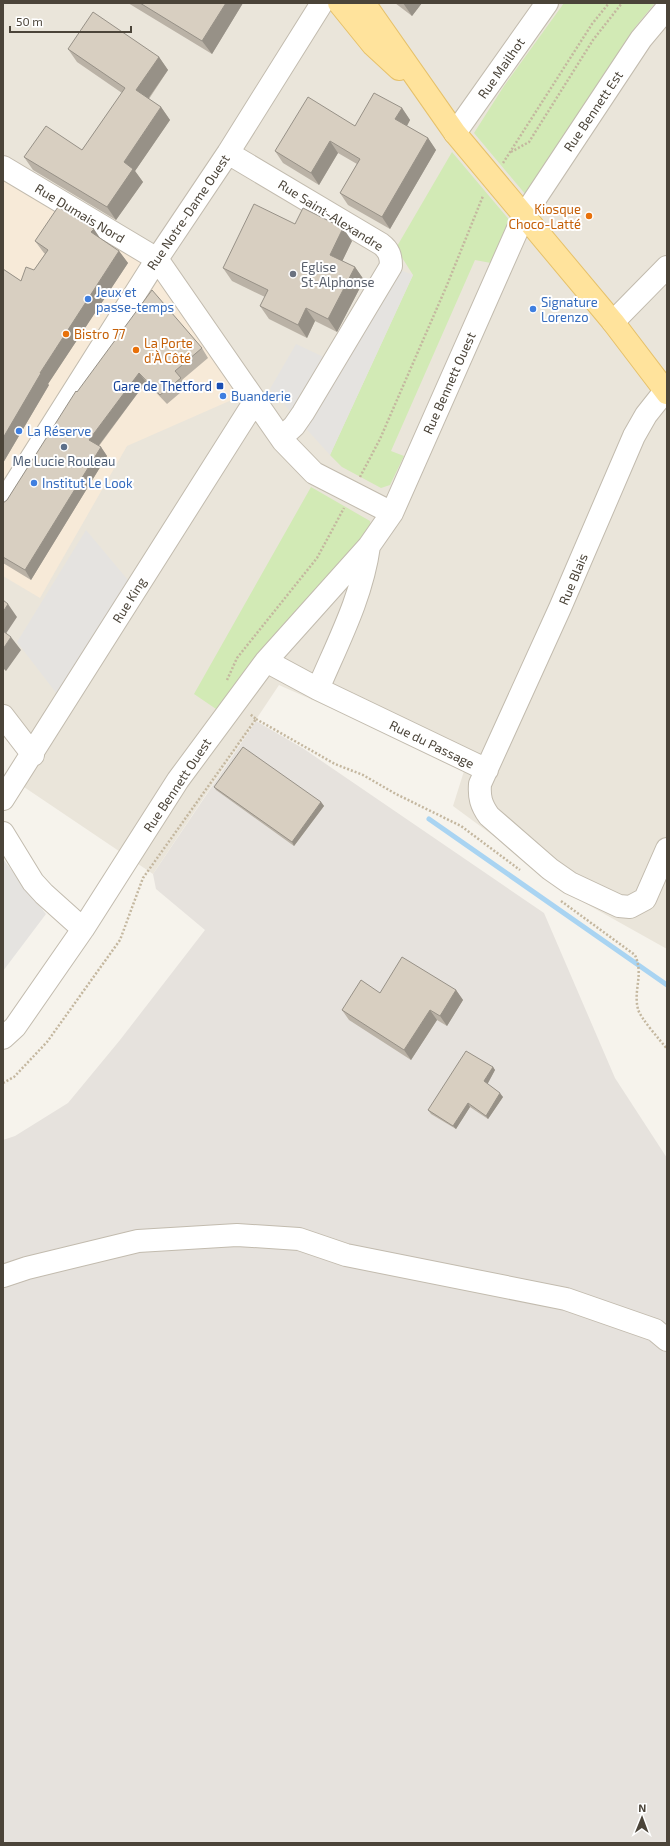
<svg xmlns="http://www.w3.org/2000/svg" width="670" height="1846" font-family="'Exo 2',sans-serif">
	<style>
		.residential { fill: #eae5da }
		.commercial { fill: #f7ead8 }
		.industrial { fill: #e6e2dd }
		.green { fill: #d2eab5 }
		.parking { fill: #e5e3e0 }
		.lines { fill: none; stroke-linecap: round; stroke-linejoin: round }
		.stream { stroke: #a9d4f2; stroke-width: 5 }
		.minor-casing { stroke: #c2bbae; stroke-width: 24 }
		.major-casing { stroke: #e6c16a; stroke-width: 24 }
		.path { stroke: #c4b79f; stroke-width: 2.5; stroke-dasharray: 2 2; stroke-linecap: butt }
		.minor { stroke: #fff; stroke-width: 22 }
		.major { stroke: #ffe39c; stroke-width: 22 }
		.wall { fill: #bab2a6 }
		.shaded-wall { fill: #979187 }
		.building { fill: #d8cfc1; stroke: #979187 }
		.food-dot { fill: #e8710a; stroke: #fff; stroke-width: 1.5 }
		.worship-dot { fill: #6b7280; stroke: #fff; stroke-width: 1.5 }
		.shop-dot { fill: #3f7fe0; stroke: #fff; stroke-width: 1.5 }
		.transit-dot { fill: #1a4fb4; stroke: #fff; stroke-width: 1.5 }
		.service-dot { fill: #5c6f8a; stroke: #fff; stroke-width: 1.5 }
		.labels { text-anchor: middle; stroke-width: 4; stroke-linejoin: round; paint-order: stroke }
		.street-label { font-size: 13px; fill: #4b4439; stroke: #fff }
		.food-label { font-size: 13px; fill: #c56008; stroke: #fff; text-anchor: start }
		.worship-label { font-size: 13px; fill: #5b616d; stroke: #fff; text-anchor: start }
		.shop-label { font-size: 13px; fill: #366cbe; stroke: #fff; text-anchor: start }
		.transit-label { font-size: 13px; fill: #164399; stroke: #fff; text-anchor: end }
		.service-label { font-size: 13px; fill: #4e5e75; stroke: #fff }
	</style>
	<rect width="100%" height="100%" fill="#f6f3ec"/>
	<path class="residential" d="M3,3H667V949L583,902L453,806L465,768L279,685L153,874L24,787L19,756L3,736Z"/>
	<path class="commercial" d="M3,180L158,272L243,395L127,446L40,598L3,576Z"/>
	<path class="industrial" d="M256,721L304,749L544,913L615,1078L667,1158V1843H3V1140L15,1136L68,1103L120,1040L205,930L156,889L153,874Z"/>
	<path class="green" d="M564,3H655L636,26L526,195L474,133L504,86Z
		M452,152L511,222L491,263L475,260L391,451L404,456L390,485L381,488L342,467L330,455L413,275L396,248Z
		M311,487L370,521L371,530L219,711L194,694Z"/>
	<path class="parking" d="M387,265L413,275L330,455L270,389L296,344L330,360Z
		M86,530L133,586L60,698L17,642Z
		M3,859L46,914L3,971Z"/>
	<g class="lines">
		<path class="stream" d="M429,819L667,985"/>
		<g class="minor-casing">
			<path id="minor" d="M455,133L547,3
				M228,153L381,244C389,250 391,256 391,266L303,413L294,426L281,438
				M3,167L157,259L283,441L314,473L392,513
				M613,322L667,267
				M665,391L646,415L634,436L560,608L480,784C479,797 481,805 489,816L550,869L570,883L619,906L630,907L645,899L667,849
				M3,503L157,259L228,153L322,3
				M266,661L318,689L487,770
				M318,689C338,642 362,597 369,546
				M3,716L33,755
				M3,799L255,401
				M3,833L33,882L44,894L83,929
				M3,1038L15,1027L83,929L178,780L266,661L369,546L392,513L523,217L641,39L667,8
				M3,1276L27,1268L138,1241L237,1235L299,1239L346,1255L566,1299L655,1330L667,1340"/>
		</g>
		<g class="major-casing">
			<path id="major" d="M339,3L373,45L399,69
				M364,3L455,133L613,322L667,393"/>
		</g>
		<path class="path" d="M511,152L529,142L593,40L622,3
			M503,163L592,24L609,3
			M360,477L380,439L447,285L483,196
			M227,680L237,658L317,558L344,508
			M256,719L335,764L363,775L396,794L461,826L520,870
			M561,901L635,955C644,975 633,990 638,1009C640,1018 661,1041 667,1049
			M3,1083L14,1077L47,1042L120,940L143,878L256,719L250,714"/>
		<use href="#minor" class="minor"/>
		<use href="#major" class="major"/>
	</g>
	<path class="wall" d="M128,3H243L212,54Z
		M395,3H422L412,16Z
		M68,49L159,57L168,70L149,99L161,107L170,120L135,171L143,182L116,220L33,170L24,157L82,150L122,93L77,62Z
		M402,108L410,120L407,126L428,138L436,150L390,229L348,205L340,193L357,164L338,153L319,185L283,163L275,151L355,126Z
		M295,224L352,241L342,261L355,267L364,280L337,332L315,321L307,338L269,319L260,306L265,297L232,281L223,268Z
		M100,239L119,251L128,263L48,384L49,385L3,463V269L21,281L34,270L45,254L44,253L35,241Z
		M202,348L208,358L182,380L187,387L167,404L146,382L99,446L101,447L107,456L31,580L3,563V503L7,500L77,392Z
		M214,787L321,802L324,806L294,846L216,790Z
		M456,990L463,1000L447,1026L437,1020L411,1060L349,1020L342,1010L380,993Z
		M493,1067L495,1070L487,1084L503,1097L488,1119L470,1107L456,1129L431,1114L428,1110Z"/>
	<path class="shaded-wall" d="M226,3H243L212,54L202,41Z
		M403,3H422L412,16Z
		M159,57L168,70L145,103L136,90Z
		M161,107L170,120L135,171L143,182L116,220L107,207L124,162Z
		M402,108L410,120L404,131L395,119Z
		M428,138L436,150L390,229L382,217Z
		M330,141L338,153L319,185L311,173Z
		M343,228L352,241L339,268L330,255Z
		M94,229L102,241L91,232Z
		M119,251L128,263L48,384L49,385L3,463V438L40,373Z
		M355,267L364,280L337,332L328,319Z
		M306,308L315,321L307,338L298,325Z
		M139,373L146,382L96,449L89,440Z
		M101,447L107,456L31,580L25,570Z
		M8,604L17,617L3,638V612Z
		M11,637L21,650L6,671L3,668V649Z
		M321,802L324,806L294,846L292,842Z
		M456,990L463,1000L447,1026L440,1016Z
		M430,1010L437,1020L411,1060L404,1050Z
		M493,1067L495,1070L487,1085L484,1081Z
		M500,1093L503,1097L488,1119L486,1116Z
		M468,1103L470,1107L456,1129L453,1126Z"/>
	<path class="building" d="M140,3H226L202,41Z
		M93,12L159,57L136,90L161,107L124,162L133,169L107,207L24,157L46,126L82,150L125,88L68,49Z
		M374,93L402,108L395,119L428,138L382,217L340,193L360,159L330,141L311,173L275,151L308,97L355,126Z
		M254,204L295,224L303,208L343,228L330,255L355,267L328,319L306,308L298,325L260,306L268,290L223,268Z
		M58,207L94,229L91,232L119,251L40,373H41L3,438V269L21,281L26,267L34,270L48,250L35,241Z
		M152,290L202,348L175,371L181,378L160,395L139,373L89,440L101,447L25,570L3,557V503L7,500L76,391L77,392Z
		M3,600L8,604L3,612Z
		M3,631L11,637L3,649Z
		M243,747L321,802L292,842L214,787Z
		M402,957L456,990L440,1016L430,1010L404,1050L342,1010L361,980L380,993Z
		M466,1051L493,1067L484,1081L500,1093L486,1116L468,1103L453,1126L428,1110Z"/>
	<g class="food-dot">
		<circle cx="589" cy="216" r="4"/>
		<circle cx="66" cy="334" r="4"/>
		<circle cx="136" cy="350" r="4"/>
	</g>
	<circle class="worship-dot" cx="293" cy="274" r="4"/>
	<g class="shop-dot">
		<circle cx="88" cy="299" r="4"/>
		<circle cx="533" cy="309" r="4"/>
		<circle cx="223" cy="396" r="4"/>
		<circle cx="19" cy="431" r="4"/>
		<circle cx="34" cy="483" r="4"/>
	</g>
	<rect class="transit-dot" x="216" y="382" width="8" height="8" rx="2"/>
	<circle class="service-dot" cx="64" cy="447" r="4"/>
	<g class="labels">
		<g class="street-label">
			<text transform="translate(501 68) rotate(-55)" y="5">Rue Mailhot</text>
			<text transform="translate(593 111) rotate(-56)" y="5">Rue Bennett Est</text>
			<text transform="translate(188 212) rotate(-56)" y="5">Rue Notre-Dame Ouest</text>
			<text transform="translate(80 213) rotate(31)" y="5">Rue Dumais Nord</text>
			<text transform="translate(331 215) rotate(32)" y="5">Rue Saint-Alexandre</text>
			<text transform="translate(449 383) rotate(-66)" y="5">Rue Bennett Ouest</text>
			<text transform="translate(573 579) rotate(-67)" y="5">Rue Blais</text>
			<text transform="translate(129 600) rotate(-58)" y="5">Rue King</text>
			<text transform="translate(432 744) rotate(26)" y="5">Rue du Passage</text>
			<text transform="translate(177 785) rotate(-56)" y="5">Rue Bennett Ouest</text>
		</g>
		<g class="food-label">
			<text x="581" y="214" text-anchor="end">Kiosque<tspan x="581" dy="15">Choco-Latté</tspan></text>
			<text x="74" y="339">Bistro 77</text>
			<text x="144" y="348">La Porte<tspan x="144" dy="15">d'À Côté</tspan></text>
		</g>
		<g class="worship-label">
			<text x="301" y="272">Eglise<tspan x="301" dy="15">St-Alphonse</tspan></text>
		</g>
		<g class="shop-label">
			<text x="96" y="297">Jeux et<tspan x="96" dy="15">passe-temps</tspan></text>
			<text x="541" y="307">Signature<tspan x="541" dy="15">Lorenzo</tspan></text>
			<text x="231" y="401">Buanderie</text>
			<text x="27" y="436">La Réserve</text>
			<text x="42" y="488">Institut Le Look</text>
		</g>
		<g class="transit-label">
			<text x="212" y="391">Gare de Thetford</text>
		</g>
		<g class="service-label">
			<text x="64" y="466">Me Lucie Rouleau</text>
		</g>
	</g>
	<rect width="670" height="1846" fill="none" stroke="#4b4439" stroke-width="8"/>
	<g transform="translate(642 1818) rotate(1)" stroke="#ffffff" stroke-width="3" paint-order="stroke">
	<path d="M0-3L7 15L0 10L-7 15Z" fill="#4b4439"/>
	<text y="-6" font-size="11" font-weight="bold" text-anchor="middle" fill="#4b4439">N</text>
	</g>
	<path d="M10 26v6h121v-6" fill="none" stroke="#4b4439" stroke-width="2"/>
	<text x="16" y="26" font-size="12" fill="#4b4439" stroke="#ffffff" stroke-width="3" paint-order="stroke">50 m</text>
</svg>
